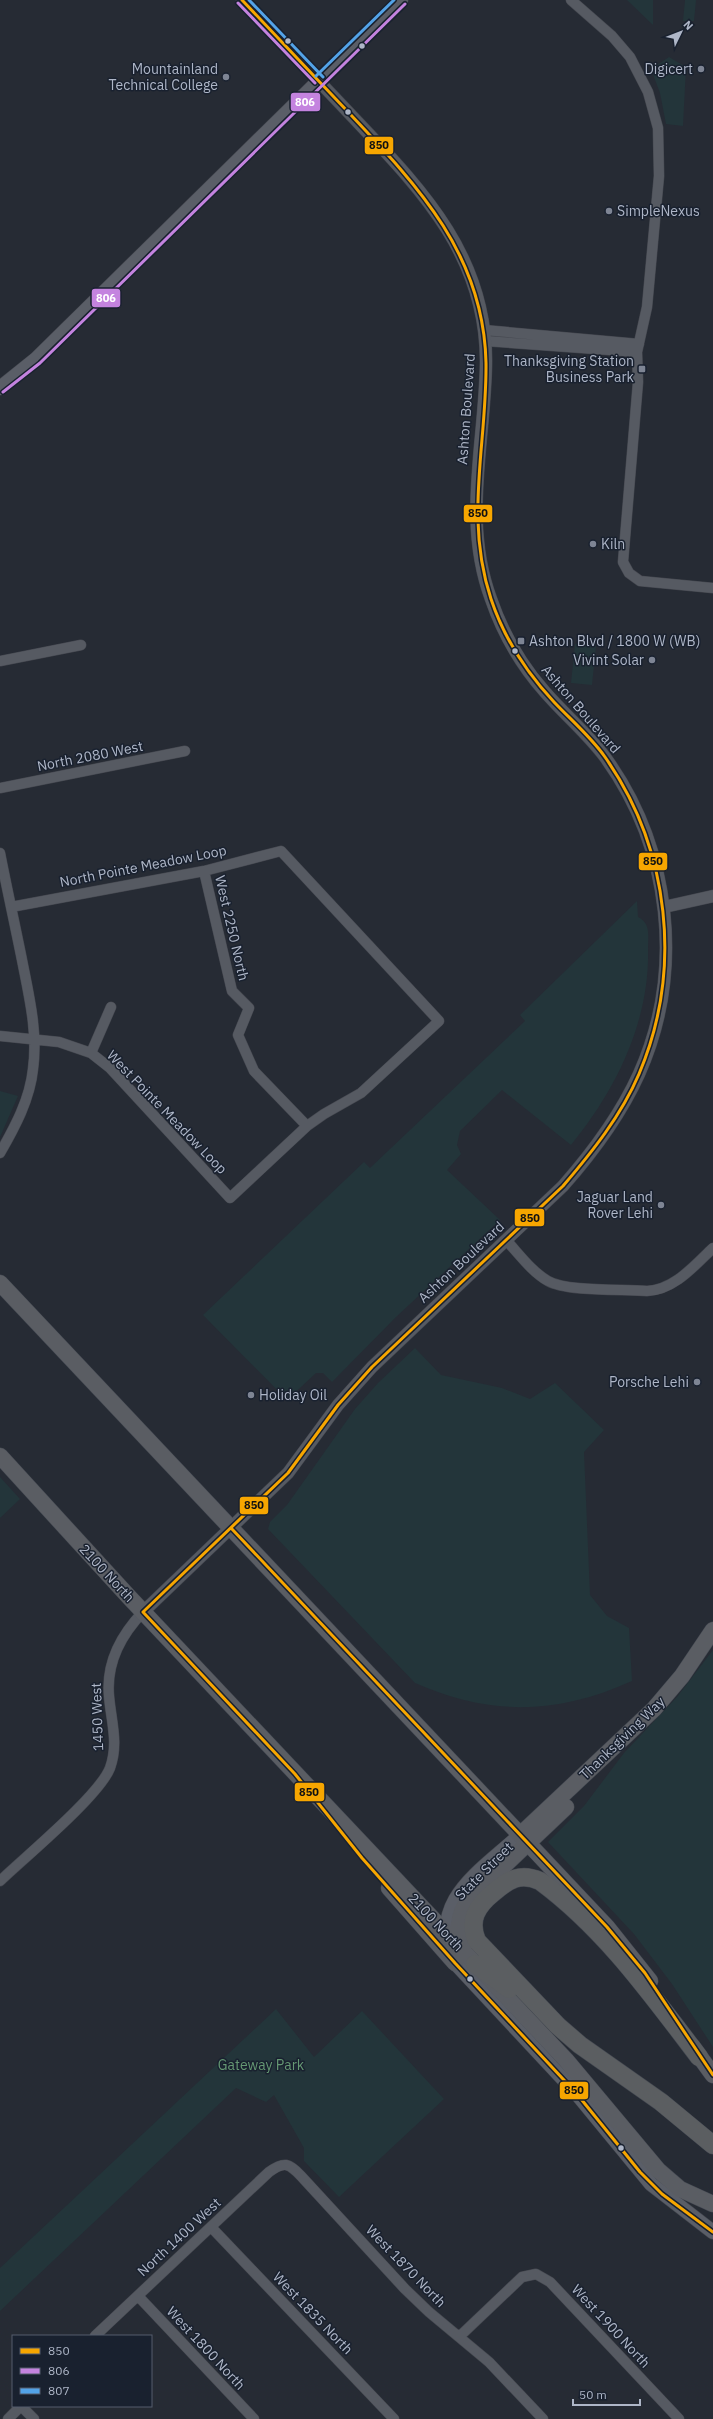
<svg xmlns="http://www.w3.org/2000/svg" width="713" height="2419" font-family="'IBM Plex Sans',sans-serif">
	<style>
		.green { fill: #23353a }
		.lines { fill: none; stroke-linecap: round; stroke-linejoin: round }
		.minor-casing { stroke: #44474f; stroke-width: 11 }
		.tertiary-casing { stroke: #44474f; stroke-width: 13 }
		.secondary-casing { stroke: #44474f; stroke-width: 15 }
		.trunk-casing { stroke: #424750; stroke-width: 17 }
		.motorway-casing { stroke: #424750; stroke-width: 19 }
		.minor { stroke: #565a62; stroke-width: 10 }
		.tertiary { stroke: #565a62; stroke-width: 12 }
		.secondary { stroke: #5a5e67; stroke-width: 14 }
		.trunk { stroke: #5a5d63; stroke-width: 16 }
		.motorway { stroke: #5b5e61; stroke-width: 18 }
		.bus-1-casing { stroke: #19212f; stroke-width: 6 }
		.bus-2-casing { stroke: #19212f; stroke-width: 6 }
		.bus-3-casing { stroke: #19212f; stroke-width: 6 }
		.bus-1 { stroke: #f7a600; stroke-width: 3 }
		.bus-2 { stroke: #c483df; stroke-width: 3 }
		.bus-3 { stroke: #53a3e8; stroke-width: 3 }
		.bus-dot { fill: #aeb6c7; stroke: #19212f; stroke-width: 1.5 }
		.poi-dot { fill: #7e8594; stroke: #19212f; stroke-width: 1.5 }
		.labels { text-anchor: middle; stroke-width: 3; stroke-linejoin: round; paint-order: stroke }
		.poi-label { font-size: 14px; fill: #aeb6c7; stroke: #19212f; text-anchor: end }
		.street-label { font-size: 14px; fill: #aeb6c7; stroke: #19212f }
		.park-label { font-size: 14px; fill: #659873; stroke: #19212f }
		.line-badge { stroke: #19212f; stroke-width: 1.5 }
		.badge-label { font-size: 11px; text-anchor: middle; font-weight: bold; fill: #fff }
		.pale-badge-label { font-size: 11px; text-anchor: middle; font-weight: bold; fill: #111 }
	</style>
	<rect width="100%" height="100%" fill="#262b34"/>
	<path class="green" d="M627,0H653V25Z
		M685,0H696L694,21H683Z
		M669,57L686,67L683,126L666,124L660,93L651,69Z
		M575,644L596,646L592,685L571,683Z
		M637,901L638,917C651,923 648,936 648,949C650,1021 616,1090 571,1145L502,1090L460,1131L457,1145L461,1154L447,1170L500,1220L396,1317L332,1382L323,1373H316L287,1400L203,1315L364,1162L370,1168L525,1021L520,1015Z
		M0,1091L18,1096L0,1137Z
		M415,1348L441,1375L502,1388L530,1399L555,1383L604,1430L584,1452L590,1595L607,1616L629,1628L632,1681C557,1715 490,1716 415,1683L268,1529L270,1522L287,1505L355,1409L378,1383Z
		M0,1477L20,1499L0,1518Z
		M713,1650V2047L672,1984L634,1934L548,1842L584,1806L624,1753L677,1697Z
		M276,2009L314,2057L362,2011L444,2099L339,2197L304,2161V2148L274,2095L266,2102L236,2088L0,2311V2268Z"/>
	<g class="lines">
		<g class="minor-casing">
			<path id="minor" d="M571,0L612,36L630,57L648,92L658,128L659,176L647,307L637,352L638,382L623,562L629,573L640,581L713,588
				M484,330L639,344
				M485,341L637,352
				M0,661L81,645
				M0,788L185,751
				M0,853C7,889 15,925 22,960C29,996 38,1032 33,1069C30,1099 15,1127 0,1153
				M204,871L232,991L249,1008L238,1035L254,1071L307,1126
				M0,1036L59,1042L91,1053L110,1068L230,1198L307,1126L324,1114L361,1093L439,1021L281,851L204,871L11,907
				M91,1053L111,1007
				M506,1240C519,1254 532,1272 548,1281C567,1292 623,1289 647,1291C674,1290 694,1266 713,1248
				M0,1881C25,1857 99,1796 110,1768C119,1743 111,1721 109,1696C106,1663 121,1635 143,1612
				M211,2227L394,2419
				M138,2296L254,2419
				M95,2336L269,2172C284,2161 289,2163 301,2176L405,2289L429,2312L489,2362L543,2419
				M460,2336L522,2277L536,2274L550,2282L679,2419
				M21,2406L34,2419
				M8,2419L21,2406"/>
		</g>
		<g class="tertiary-casing">
			<path id="tertiary" d="M664,907L713,896
				M143,1612L288,1473L338,1405L372,1367L563,1186C593,1152 620,1116 639,1074C685,971 671,848 605,757C587,733 565,715 545,692C521,665 503,634 491,599C462,521 485,443 486,363C487,254 419,187 350,114C314,76 278,38 242,0"/>
		</g>
		<g class="secondary-casing">
			<path id="secondary" d="M0,388L36,359L401,0
				M520,1835C480,1872 426,1902 455,1963L577,2094L651,2184L713,2232"/>
		</g>
		<g class="trunk-casing">
			<path id="trunk" d="M0,1283L607,1927L650,1981
				M0,1456L129,1597L566,2060L658,2170L680,2189L713,2204
				M520,1835L654,1709L682,1676L713,1630
				M389,1888L455,1963
				M464,1951C455,1934 458,1915 468,1900L566,1807
				M692,2046L713,2075"/>
		</g>
		<g class="motorway-casing">
			<path id="motorway" d="M475,1964L509,1989
				M699,2057C651,1994 605,1929 540,1881C520,1872 508,1880 493,1893C477,1906 468,1920 477,1941L558,2026L580,2045L661,2102L713,2145"/>
		</g>
		<use href="#minor" class="minor"/>
		<use href="#tertiary" class="tertiary"/>
		<use href="#secondary" class="secondary"/>
		<use href="#trunk" class="trunk"/>
		<use href="#motorway" class="motorway"/>
		<g class="bus-1-casing">
			<path id="bus-1" d="M242,0C278,38 314,76 350,114C419,187 484,256 486,363C487,445 464,517 491,599C504,638 526,672 554,702C571,720 591,737 605,757C670,850 683,970 639,1074C621,1116 592,1152 563,1186L372,1367L338,1405L288,1473L143,1612L295,1774L362,1858L455,1963L577,2094L640,2172L662,2194L713,2232
				M231,1528L607,1927L645,1973L713,2075"/>
		</g>
		<g class="bus-2-casing">
			<path id="bus-2" d="M238,3L315,83
				M3,392L40,363L405,4"/>
		</g>
		<g class="bus-3-casing">
			<path id="bus-3" d="M249,0L323,77
				M316,76L394,0"/>
		</g>
		<use href="#bus-1" class="bus-1"/>
		<use href="#bus-2" class="bus-2"/>
		<use href="#bus-3" class="bus-3"/>
	</g>
	<g class="bus-dot">
		<circle cx="288" cy="41" r="3.5"/>
		<circle cx="362" cy="46" r="3.5"/>
		<circle cx="348" cy="112" r="3.5"/>
		<circle cx="515" cy="651" r="3.5"/>
		<circle cx="470" cy="1979" r="3.5"/>
		<circle cx="621" cy="2148" r="3.5"/>
	</g>
	<g class="poi-dot">
		<circle cx="701" cy="69" r="4"/>
		<circle cx="226" cy="77" r="4"/>
		<circle cx="609" cy="211" r="4"/>
		<rect x="638" y="365" width="8" height="8" rx="2"/>
		<circle cx="593" cy="544" r="4"/>
		<rect x="517" y="637" width="8" height="8" rx="2"/>
		<circle cx="652" cy="660" r="4"/>
		<circle cx="661" cy="1205" r="4"/>
		<circle cx="697" cy="1382" r="4"/>
		<circle cx="251" cy="1395" r="4"/>
	</g>
	<g class="labels">
		<g class="poi-label">
			<text x="218" y="74">Mountainland<tspan x="218" dy="16">Technical College</tspan></text>
			<text x="693" y="74">Digicert</text>
			<text x="617" y="216" text-anchor="start">SimpleNexus</text>
			<text x="634" y="366">Thanksgiving Station<tspan x="634" dy="16">Business Park</tspan></text>
			<text x="601" y="549" text-anchor="start">Kiln</text>
			<text x="529" y="646" text-anchor="start">Ashton Blvd / 1800 W (WB)</text>
			<text x="644" y="665">Vivint Solar</text>
			<text x="653" y="1202">Jaguar Land<tspan x="653" dy="16">Rover Lehi</tspan></text>
			<text x="689" y="1387">Porsche Lehi</text>
			<text x="259" y="1400" text-anchor="start">Holiday Oil</text>
		</g>
		<g class="street-label">
			<text transform="translate(466 409) rotate(-86)" y="5">Ashton Boulevard</text>
			<text transform="translate(581 709) rotate(49)" y="5">Ashton Boulevard</text>
			<text transform="translate(90 756) rotate(-11)" y="5">North 2080 West</text>
			<text transform="translate(143 866) rotate(-11)" y="5">North Pointe Meadow Loop</text>
			<text transform="translate(232 928) rotate(77)" y="5">West 2250 North</text>
			<text transform="translate(167 1112) rotate(46)" y="5">West Pointe Meadow Loop</text>
			<text transform="translate(461 1262) rotate(-43)" y="5">Ashton Boulevard</text>
			<text transform="translate(107 1573) rotate(47)" y="5">2100 North</text>
			<text transform="translate(97 1717) rotate(-92)" y="5">1450 West</text>
			<text transform="translate(622 1738) rotate(-44)" y="5">Thanksgiving Way</text>
			<text transform="translate(484 1871) rotate(-45)" y="5">State Street</text>
			<text transform="translate(436 1922) rotate(47)" y="5">2100 North</text>
			<text transform="translate(179 2237) rotate(-43)" y="5">North 1400 West</text>
			<text transform="translate(406 2266) rotate(46)" y="5">West 1870 North</text>
			<text transform="translate(313 2313) rotate(46)" y="5">West 1835 North</text>
			<text transform="translate(611 2326) rotate(47)" y="5">West 1900 North</text>
			<text transform="translate(206 2348) rotate(47)" y="5">West 1800 North</text>
		</g>
		<g class="park-label">
			<text x="261" y="2070">Gateway Park</text>
		</g>
	</g>
	<g class="line-badge">
		<rect x="290" y="92" width="31" height="20" rx="4" fill="#c483df"/>
		<rect x="364" y="136" width="30" height="19" rx="4" fill="#f7a600"/>
		<rect x="91" y="288" width="30" height="20" rx="4" fill="#c483df"/>
		<rect x="463" y="504" width="30" height="19" rx="4" fill="#f7a600"/>
		<rect x="638" y="852" width="30" height="19" rx="4" fill="#f7a600"/>
		<rect x="514" y="1208" width="31" height="19" rx="4" fill="#f7a600"/>
		<rect x="239" y="1496" width="30" height="19" rx="4" fill="#f7a600"/>
		<rect x="294" y="1782" width="31" height="20" rx="4" fill="#f7a600"/>
		<rect x="559" y="2081" width="30" height="19" rx="4" fill="#f7a600"/>
	</g>
	<g class="badge-label">
		<text x="305" y="106">806</text>
		<text x="106" y="302">806</text>
	</g>
	<g class="pale-badge-label">
		<text x="379" y="149">850</text>
		<text x="478" y="517">850</text>
		<text x="653" y="865">850</text>
		<text x="530" y="1222">850</text>
		<text x="254" y="1509">850</text>
		<text x="309" y="1796">850</text>
		<text x="574" y="2094">850</text>
	</g>
	<rect x="12" y="2335" width="140" height="72" fill="#19212f" stroke="#555d6c"/>
	<rect x="20" y="2348" width="20" height="6" fill="#f7a600" stroke="#555d6c"/>
	<text x="48" y="2355" font-size="12" fill="#aeb6c7">850</text>
	<rect x="20" y="2368" width="20" height="6" fill="#c483df" stroke="#555d6c"/>
	<text x="48" y="2375" font-size="12" fill="#aeb6c7">806</text>
	<rect x="20" y="2388" width="20" height="6" fill="#53a3e8" stroke="#555d6c"/>
	<text x="48" y="2395" font-size="12" fill="#aeb6c7">807</text>
	<g transform="translate(681 32) rotate(47)" stroke="#19212f" stroke-width="3" paint-order="stroke">
	<path d="M0-3L7 15L0 10L-7 15Z" fill="#aeb6c7"/>
	<text y="-6" font-size="11" font-weight="bold" text-anchor="middle" fill="#aeb6c7">N</text>
	</g>
	<path d="M573 2399v6h67v-6" fill="none" stroke="#aeb6c7" stroke-width="2"/>
	<text x="579" y="2399" font-size="12" fill="#aeb6c7" stroke="#19212f" stroke-width="3" paint-order="stroke">50 m</text>
</svg>
